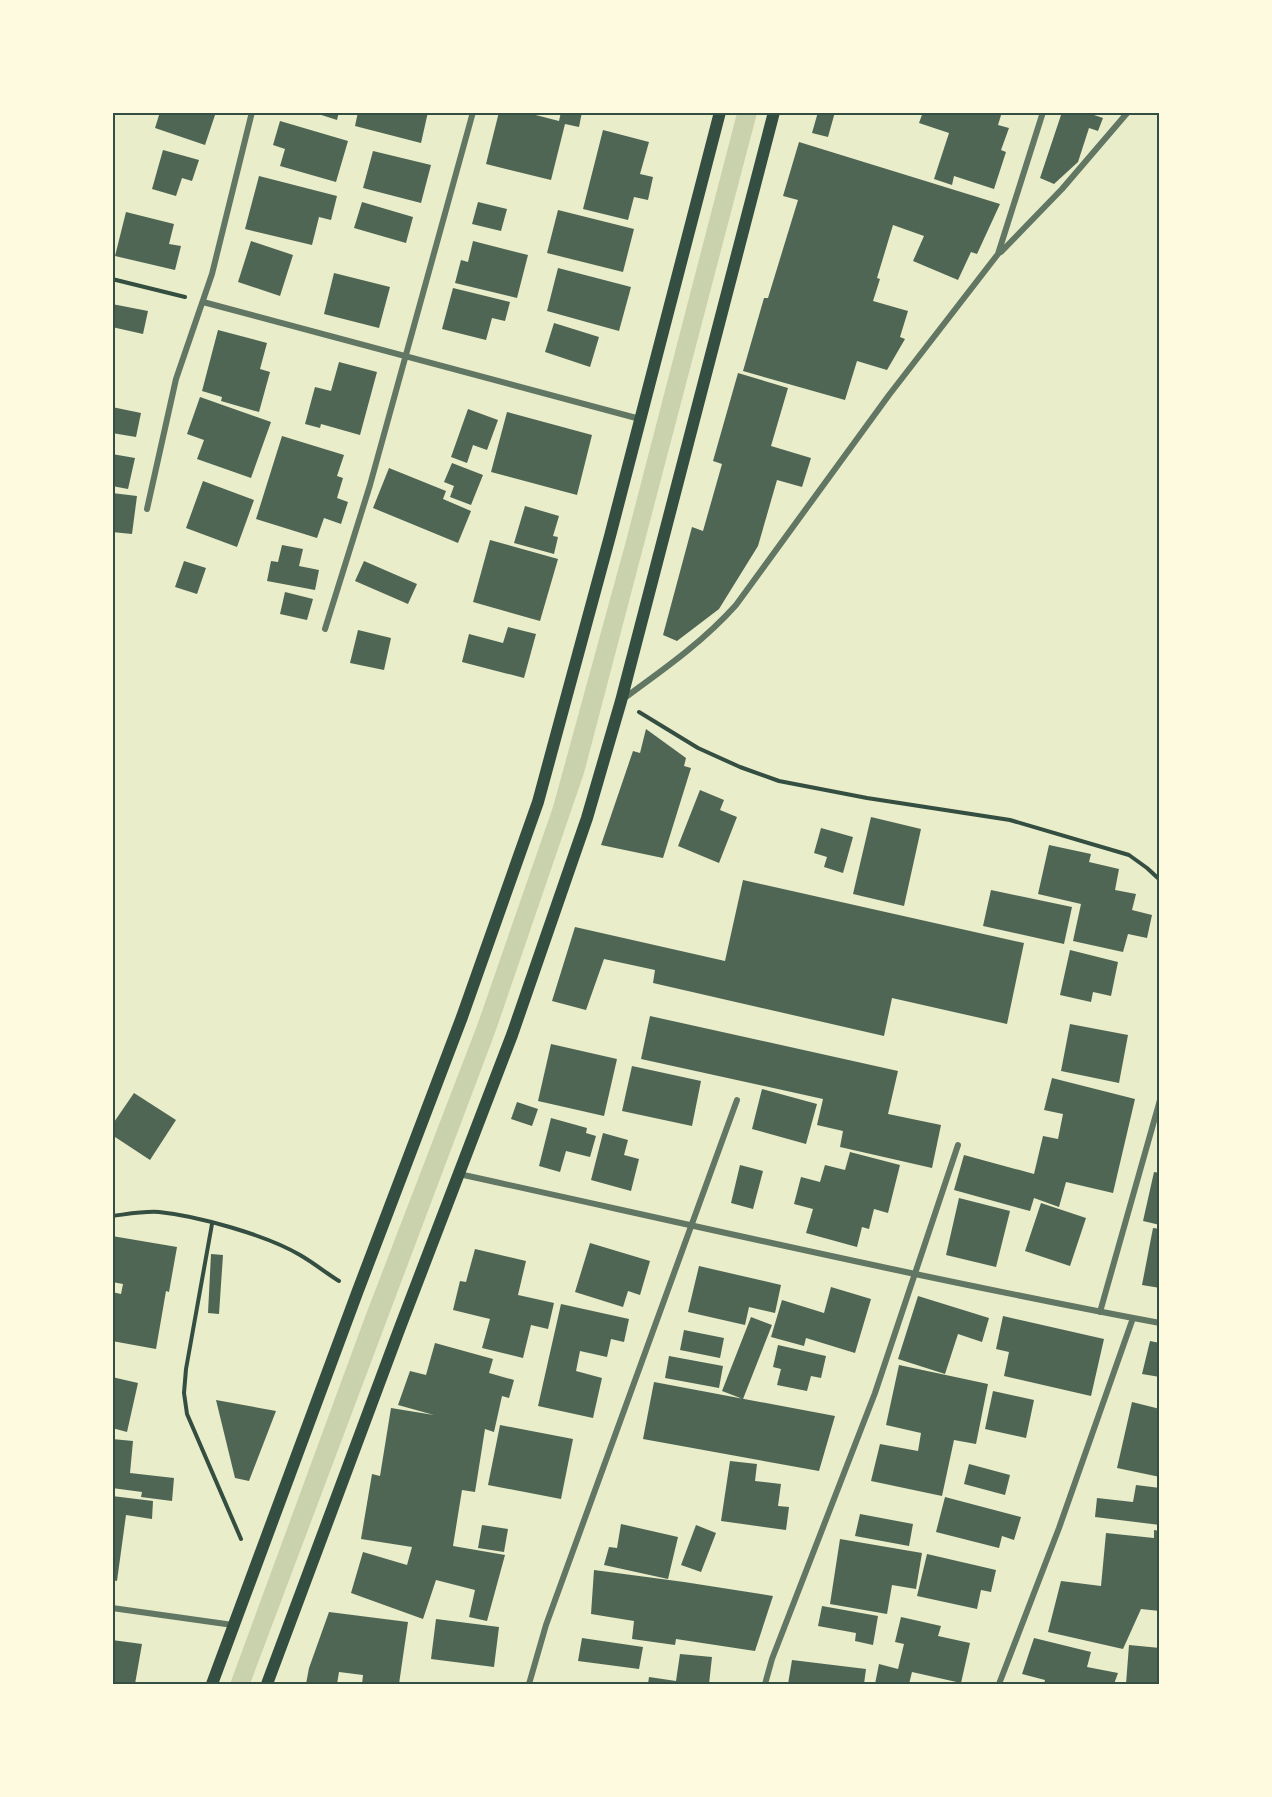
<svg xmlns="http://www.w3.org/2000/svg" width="1272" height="1797" font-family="'DejaVu Sans',sans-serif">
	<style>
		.green { fill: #cad2ad }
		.building { fill: #4f6655 }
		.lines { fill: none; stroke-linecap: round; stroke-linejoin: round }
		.path { stroke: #344e41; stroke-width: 4 }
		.minor { stroke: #617663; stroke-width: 6 }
		.secondary { stroke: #344e41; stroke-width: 12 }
		.neatline { fill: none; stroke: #344e41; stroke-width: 2 }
	</style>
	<rect width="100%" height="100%" fill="#e9edc9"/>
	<path class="green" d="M737,113H757L584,773L496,1030L250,1684H230L365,1317L478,1023L553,807L626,541Z"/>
	<path class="building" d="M160,112H216L205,145L155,128Z
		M312,112H339L337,120Z
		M358,112H428L421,143L355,126Z
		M499,112H524L559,121L561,112H582L579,127L565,124L551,180L486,164Z
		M818,112H835L828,137L812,133Z
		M923,112H1002L998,125L1009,128L1001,150L1006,152L994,189L954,176L952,185L934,179L949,133L919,123Z
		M1062,112H1095L1094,115L1103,118L1098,131L1089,128L1078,162L1054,184L1040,178Z
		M280,121L348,141L336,182L280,166L285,149L273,145Z
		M603,130L649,142L640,174L653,177L648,200L634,197L628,220L583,209Z
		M799,142L1000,204L977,254L971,252L958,280L913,261L924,236L893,225L877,278L880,279L873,301L908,311L900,337L905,339L887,370L857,361L845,400L743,371L764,298H768L798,200L783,196Z
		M163,150L199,160L192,181L182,178L176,196L152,189Z
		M373,151L431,165L421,203L363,188Z
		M259,176L337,196L331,220L319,217L312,245L245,229Z
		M362,202L413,217L406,243L354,228Z
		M478,202L507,209L501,231L472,224Z
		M558,210L634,229L623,272L547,253Z
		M126,212L174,224L169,244L181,246L175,270L115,256Z
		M251,241L293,255L280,296L238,282Z
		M473,241L528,255L517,298L455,283L461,260L468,262Z
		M558,268L631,287L619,331L547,311Z
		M334,273L390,287L379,328L324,314Z
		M453,288L510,302L505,321L492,318L486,340L442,329Z
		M112,304L148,311L143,334L112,327Z
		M554,323L599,337L590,367L545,352Z
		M218,330L267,343L260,369L270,372L259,412L221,401L222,397L202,391Z
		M339,362L377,372L360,435L321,424L320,428L305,424L315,387L331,391Z
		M738,373L788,388L771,446L811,458L802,487L777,480L758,546L719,609L677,641L663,635L692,527L703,531L722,464L713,461Z
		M200,397L271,422L251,478L197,459L204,440L187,434Z
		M112,407L141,413L136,437L112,433Z
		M468,409L498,420L487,450L473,445L467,463L451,457Z
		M507,412L592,435L577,495L491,472Z
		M282,436L344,455L337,476L343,478L337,498L348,502L341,524L324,518L317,538L256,519Z
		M112,454L135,458L128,489L112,486Z
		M452,463L483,475L471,505L450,497L454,486L444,482Z
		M389,468L446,491L443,499L471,511L458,543L373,508Z
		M203,481L254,500L237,547L186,528Z
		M112,493L137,496L132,534L112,532Z
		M525,506L559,516L553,536L558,537L554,554L514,543Z
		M490,540L558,559L540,621L473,602Z
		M282,545L303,549L299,566L319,570L315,590L267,581L271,561L278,562Z
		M184,561L206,568L197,594L175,587Z
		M364,561L417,584L408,604L355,581Z
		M285,592L313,599L307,620L280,614Z
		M508,627L536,634L524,678L462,662L469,634L503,643Z
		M358,630L391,638L384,670L350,663Z
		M646,729L686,758L684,766L691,768L663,858L601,845L633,751L640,753Z
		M700,790L724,800L720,810L737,817L719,863L678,846Z
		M871,817L921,829L904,906L853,894Z
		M821,828L853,837L843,873L824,867L827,857L814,853Z
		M1049,845L1091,854L1089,862L1119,869L1115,890L1136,894L1132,910L1152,915L1147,938L1128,934L1123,952L1073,941L1081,904L1038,894Z
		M743,880L1024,943L1007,1024L892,998L884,1036L653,983L655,970L604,959L586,1010L552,1001L575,927L725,961Z
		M991,890L1072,907L1064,944L983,926Z
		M1070,950L1118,962L1111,996L1093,992L1091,1002L1060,995Z
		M650,1016L898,1071L888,1114L941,1125L932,1168L840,1147L843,1131L817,1125L823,1099L641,1059Z
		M1070,1024L1128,1035L1119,1083L1061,1071Z
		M551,1044L617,1059L604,1116L538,1101Z
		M632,1066L701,1081L692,1126L622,1111Z
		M1052,1078L1135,1099L1113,1193L1066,1182L1059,1207L1034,1198L1030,1211L954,1190L964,1155L1034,1174L1043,1136L1058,1139L1063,1114L1044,1110Z
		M762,1089L817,1104L806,1144L752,1129Z
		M134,1093L176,1120L150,1160L112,1135V1125Z
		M517,1102L538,1109L532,1126L511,1119Z
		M551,1118L587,1128L586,1133L596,1136L590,1157L566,1151L560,1172L539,1166Z
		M603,1133L628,1140L624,1155L639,1159L631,1191L591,1180Z
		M850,1152L900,1165L888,1213L874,1209L869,1229L862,1227L857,1247L806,1233L813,1209L794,1204L801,1177L820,1182L825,1165L845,1170Z
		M740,1165L763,1171L753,1209L731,1203Z
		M1154,1172L1160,1173V1225L1143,1221Z
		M959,1198L1010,1211L996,1267L946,1255Z
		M1041,1203L1086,1218L1070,1266L1025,1251Z
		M1153,1228L1160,1229V1288L1142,1285Z
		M112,1236L177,1247L169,1292L166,1291L156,1349L112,1341V1292L121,1294L123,1284L112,1282Z
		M590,1243L650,1261L640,1295L628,1291L623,1307L575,1292Z
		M475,1249L526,1261L518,1295L554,1303L548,1329L531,1325L523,1358L482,1348L490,1319L453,1310L460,1281L466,1282Z
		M211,1254L223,1255L219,1314L208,1313Z
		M699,1266L781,1285L775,1313L749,1307L745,1325L688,1312Z
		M831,1287L871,1299L855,1353L806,1338L804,1346L771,1337L782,1300L824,1313Z
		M918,1296L989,1318L982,1342L958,1334L945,1374L898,1359Z
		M561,1304L629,1319L624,1342L611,1339L607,1357L580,1351L576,1371L602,1378L593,1418L538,1406Z
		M1003,1316L1104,1339L1091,1396L1004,1376L1009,1352L996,1349Z
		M751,1317L772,1325L743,1399L722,1391Z
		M684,1330L724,1338L720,1358L680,1350Z
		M1150,1341L1160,1343V1377L1142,1374Z
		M435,1343L493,1359L489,1373L514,1380L509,1398L502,1396L494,1432L485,1429L475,1492L462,1490L453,1546L505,1555L487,1621L469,1617L475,1590L436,1580L423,1619L351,1593L363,1552L407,1565L412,1547L361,1539L372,1474L380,1476L391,1408L434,1415L398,1405L410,1371L426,1375Z
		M778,1345L826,1356L821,1378L811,1376L807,1391L777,1385L781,1369L773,1367Z
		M669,1356L723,1366L719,1388L665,1378Z
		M899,1365L988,1384L976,1444L954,1440L942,1496L871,1481L880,1444L918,1451L921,1433L886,1425Z
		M112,1377L138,1383L127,1432L112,1428Z
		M654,1382L835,1416L819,1471L643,1439Z
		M993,1391L1034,1400L1026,1438L985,1429Z
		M216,1400L276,1411L249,1481L235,1478Z
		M1132,1402L1160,1409V1477L1117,1468Z
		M500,1425L573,1439L561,1499L488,1485Z
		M112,1439L133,1441L130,1473L174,1478L172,1501L141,1497L142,1492L112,1488Z
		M730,1461L757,1464L755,1481L781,1484L778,1506L789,1507L786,1530L721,1521Z
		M969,1464L1010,1475L1005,1495L964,1484Z
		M1136,1485L1160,1488V1525L1095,1517L1097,1498L1133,1502Z
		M112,1496L153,1501L152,1519L126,1515L117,1581L112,1580Z
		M945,1497L1021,1517L1014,1540L1002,1536L999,1548L936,1532Z
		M860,1514L913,1524L909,1546L855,1536Z
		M621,1524L678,1537L668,1579L604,1565L609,1547L617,1548Z
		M482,1525L508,1529L504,1552L478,1548Z
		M696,1525L716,1533L701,1572L681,1565Z
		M1154,1530L1160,1531V1611L1141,1609L1123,1649L1048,1632L1061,1581L1101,1586L1106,1533L1154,1538Z
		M840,1539L922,1553L916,1589L892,1585L887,1614L830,1604Z
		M927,1554L996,1570L991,1592L981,1590L977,1609L917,1596Z
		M594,1570L684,1582L773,1596L755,1651L676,1639L675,1645L632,1639L634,1621L591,1614Z
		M822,1606L878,1616L873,1645L855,1641L856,1633L818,1626Z
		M329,1612L408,1622L399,1684H362L363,1675L339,1672L337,1684H306L309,1668Z
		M901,1617L941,1626L938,1636L970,1643L961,1683L912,1672L909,1684H875L879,1664L898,1669L904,1644L895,1642Z
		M436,1619L499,1627L494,1667L431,1659Z
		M582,1638L643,1647L639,1669L578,1661Z
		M1034,1638L1091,1652L1087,1667L1118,1673L1114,1684H1044L1045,1680L1022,1674Z
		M112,1640L142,1644L135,1684H112Z
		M1129,1645L1160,1648V1684H1126Z
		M680,1654L712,1657L709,1684H648L649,1677L676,1681Z
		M792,1660L866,1669L864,1684H788Z"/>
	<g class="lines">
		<path class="path" d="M112,279L185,297
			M639,712L698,748L740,767L779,781L867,798L1010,820L1129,855L1147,868L1160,880
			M112,1216C128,1214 143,1211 159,1212C198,1216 266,1235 300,1255C314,1263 326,1273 339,1281
			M212,1224L186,1369L184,1393L187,1414L241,1539"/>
		<path class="minor" d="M1001,252L1062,189L1128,112
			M203,302L640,419
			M147,509L176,379L212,274L252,112
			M325,629L370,485L473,112
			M623,699C663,670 703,642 736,605L889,395L998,254L1043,112
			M459,1174C692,1225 925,1279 1160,1323
			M1100,1312L1160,1100
			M112,1608L233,1625
			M529,1684L546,1625L737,1100
			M765,1684L772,1659L875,1393L958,1145
			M999,1684L1059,1528L1133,1318"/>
		<path class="secondary" d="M212,1684L357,1293L462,1017L538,802L610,536L720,112
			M267,1684L399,1330L512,1035L587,818L621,701L774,112"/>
	</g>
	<rect width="1272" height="1797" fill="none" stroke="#fefae0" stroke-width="228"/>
	<rect x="114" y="114" width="1044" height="1569" class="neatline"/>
</svg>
